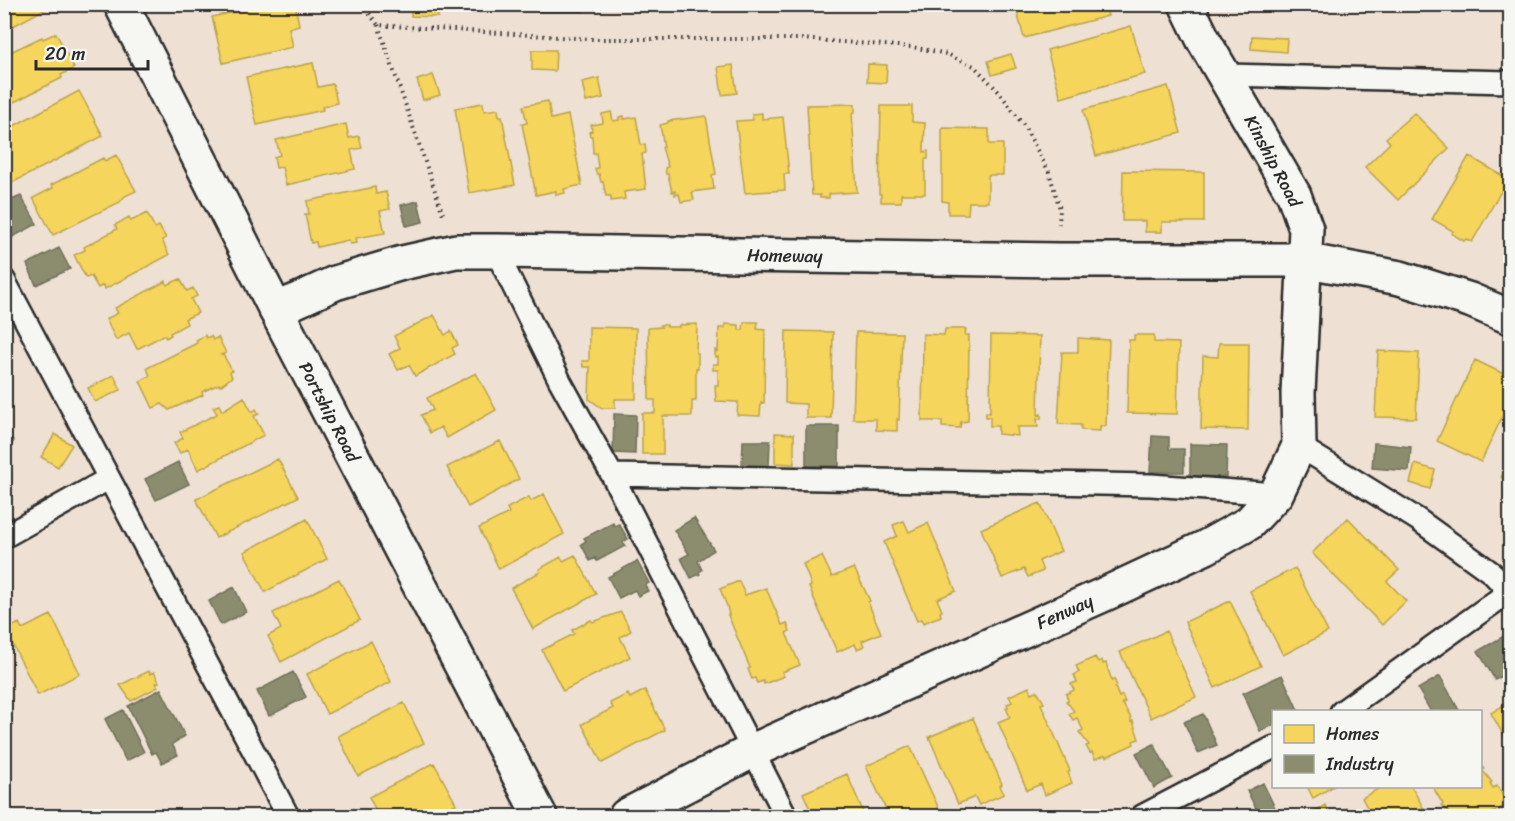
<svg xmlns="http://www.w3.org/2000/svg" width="1515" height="821" font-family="Sriracha,sans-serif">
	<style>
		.homes { fill: #f6d55c; stroke: #b9a24d; stroke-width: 1.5 }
		.industry { fill: #8c8c6e; stroke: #6f6f5a; stroke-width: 1.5 }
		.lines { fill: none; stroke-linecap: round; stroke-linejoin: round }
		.service-casing { stroke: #2b2b2b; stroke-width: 26 }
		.minor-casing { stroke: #2b2b2b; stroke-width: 38 }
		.path { stroke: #2b2b2b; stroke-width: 4; stroke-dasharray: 1.5 4.5; stroke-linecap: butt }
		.service { stroke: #f6f6f2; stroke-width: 21 }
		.minor { stroke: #f6f6f2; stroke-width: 33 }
		.labels { text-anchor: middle; stroke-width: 6; stroke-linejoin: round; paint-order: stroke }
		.street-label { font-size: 18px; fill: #2b2b2b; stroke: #f6f6f2 }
	</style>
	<rect width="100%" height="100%" fill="#eee1d3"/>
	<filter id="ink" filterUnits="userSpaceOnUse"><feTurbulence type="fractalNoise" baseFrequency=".0167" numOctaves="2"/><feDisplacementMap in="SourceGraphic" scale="12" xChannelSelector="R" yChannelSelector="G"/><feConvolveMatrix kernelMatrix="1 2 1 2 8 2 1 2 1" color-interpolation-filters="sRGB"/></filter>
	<g filter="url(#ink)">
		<path class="homes" d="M4,4H45L47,8L4,31Z
			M269,4H295L299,25L289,28L293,47L223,63L212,17Z
			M1015,4H1105L1108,16L1024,38Z
			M411,5L439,6L438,17L411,16Z
			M1131,26L1145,74L1061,98L1047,50Z
			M56,33L74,68L61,75L62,78L12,103L6,90L4,91V55L42,37L43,39Z
			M1252,36L1287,38L1286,52L1251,49Z
			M532,50H556L555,71L532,70Z
			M1011,54L1016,68L992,75L988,61Z
			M313,63L318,87L333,84L337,103L322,107L323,110L257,125L246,77Z
			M868,64L887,65L886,83L867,82Z
			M733,65L737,93L722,95L718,67Z
			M433,75L440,95L423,100L417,80Z
			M599,78L603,98L586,102L582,82Z
			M1168,86L1181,133L1096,156L1083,110Z
			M79,91L103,136L4,187V131Z
			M548,101L551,119L568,115L582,185L564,189L565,193L556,195V191L536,195L522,124L527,123L523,106Z
			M483,103L484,111L498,109L499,116H502L515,185L469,193L455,108Z
			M855,104V112L852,113L857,192L829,194V198H820V195H812L807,105Z
			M881,106H912V122L925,123L924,152L928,151V159H925V194H901V202H881V194H879Z
			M611,112L613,121L619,120V117L624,116V119L636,117L641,145L645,144L646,153L642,154L646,189L624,192L625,199L611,201V196H606L603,182H601L599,174H597L595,169L598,168L596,153H593L592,136H590L589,132L592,131L591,125L603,123L602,114Z
			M762,113V119L783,117L789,174H784L785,190L745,193L736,121L753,120L752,114Z
			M1414,113L1449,148L1398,200L1365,167L1390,143L1386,138Z
			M706,116L716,174L712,175L714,189L692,192L694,200L681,202L679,194L675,195V191L672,192L668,174H666L665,168L668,167L662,147H664L660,125L668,123V121Z
			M346,124L349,138L359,136L362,148L351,150L355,169L286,185L282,167L276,168L274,157L280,155L276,140Z
			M942,128L989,129V144H1003V175H988V202H969L968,214H948V202L942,201Z
			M116,155L136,191L125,196L120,202L53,235L33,198L53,188L51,185L103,158L105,161Z
			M1469,156L1508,179L1472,242L1466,239L1464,241L1452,234L1453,231L1432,219Z
			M1123,171L1204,172V222H1162V232H1145V221H1122Z
			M375,187L376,194L386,192L390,209L380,211L385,233L356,238L357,243L350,244L349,240L317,247L316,242L311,243L305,214H309L307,201Z
			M147,213L155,228L159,226L166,238L162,240L169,255L105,289L103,285L98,288L91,276L86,278L74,255L85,250L84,247L117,229L115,225L129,217L131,221Z
			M180,279L187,291L193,288L197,296L191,299L198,313L185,319L187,324L170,333L171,335L166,338L164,335L137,349L129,333L116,340L106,319L118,313L115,308L166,281L167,285Z
			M434,315L445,335L451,331L458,345L452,348L455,354L415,376L409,365L398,370L389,354L400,348L394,336Z
			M744,322H758L757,329L765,330L764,403L761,402L760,416L737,415L738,402L716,401L715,385H718V370H713V364H718V357H715V350L718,351L719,328H725V324L739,325V330H743Z
			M697,324L696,353H698V368H696V401H692V416H663V454H642V413H655V400H649L648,328L661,327L660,325H667V327H679V325Z
			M589,327L636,328V399H615V408H602L589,399L590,367H583L582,361H589Z
			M945,329H966L965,335H969L968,421L961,422L960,428L942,427V421H922L923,334L944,335Z
			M786,331L833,332L831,418H806V404L785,403Z
			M856,332L902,333L899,420L897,419V431L876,430V419H853Z
			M205,335L206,338L211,336L213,340L218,337L226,353L221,355L224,356L232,371L230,372L232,377L220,386L219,384L202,392L203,395L169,410L162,404L153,408L140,381L150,376L147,368L197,343L196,340Z
			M991,335L1040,336L1038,415L1041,414V419H1037L1038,427H1017L1018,436L998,434V426H990V417H986V412L990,413Z
			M1134,335H1154V342L1179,343L1177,414L1127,413L1129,340H1134Z
			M1078,338L1109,340L1106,426H1100V431L1081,430V425L1058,424L1062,352H1078Z
			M1219,343H1249L1248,430L1201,429L1203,356L1218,357Z
			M1378,351L1419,353L1416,418L1375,417Z
			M1475,360L1510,377V400L1481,462L1437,441Z
			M476,373L496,410L447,438L441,427L430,433L421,415L433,410L427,398Z
			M114,375L121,390L95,402L88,388Z
			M244,397L252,412L256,409L259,414L254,416L264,435L198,470L188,449L180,453L174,443L183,438L180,432L217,414L213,407L219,405L222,411Z
			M775,433L794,434V464L775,463Z
			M55,434L72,445L58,467L41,457Z
			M500,441L519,479L468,507L447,467Z
			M278,459L298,497L216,538L196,499Z
			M1415,464L1435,470L1430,489L1410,483Z
			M1510,465V485L1501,477Z
			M544,494L564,534L499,569L479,528L509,513L507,508L529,497L531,501Z
			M1040,503L1061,551L1039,561L1043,571L1028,577L1024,569L1002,578L981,529Z
			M1348,518L1399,570L1387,581L1406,601L1382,625L1312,553Z
			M307,519L327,559L265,592L244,552Z
			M904,521L909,532L928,523L956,591L937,599L942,611L940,612L941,616L923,623L921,619L917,621L884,542L897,536L893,525Z
			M575,555L596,594L533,629L511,588L540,572L539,569L561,557L563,561Z
			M822,556L832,577L854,568L870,601L868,602L881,633L862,641L864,646L857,649L855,644L837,652L809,587L811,586L809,579L803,564Z
			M1295,568L1328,632L1283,655L1250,591Z
			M339,579L360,620L281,662L268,636L281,629L273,613Z
			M739,581L745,595L766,588L782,625L787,623L790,631L786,633L800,665L782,672L784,676L764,684L763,681L757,683L755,678L752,679L748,669L750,668L728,615H729L727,606L720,589Z
			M1230,601L1261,666L1215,688L1185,622Z
			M621,612L631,631L620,637L630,657L563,691L542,650L574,634L572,630L591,620L593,622Z
			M51,615L80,674L38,695L8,635L13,633L10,628L19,623L22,629Z
			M1166,631L1196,697L1151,718L1120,652Z
			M371,641L391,682L327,714L307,674Z
			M1095,657L1098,662L1102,660L1103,664L1106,663L1112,681L1114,679L1117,686L1115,687L1119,697L1122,695L1125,702L1122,703L1131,718V722L1133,721L1139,739L1133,741L1134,744L1106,757L1105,755L1095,759L1092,752L1090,753L1086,746L1089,745L1079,732L1083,730L1077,718L1073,720L1069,714L1074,711L1066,701L1068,700L1066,694L1074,690L1071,684L1077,682L1074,675L1079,672L1076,666Z
			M149,671L150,674L154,672L159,682L156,683L158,687L131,701L120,685Z
			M1029,687L1031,693L1036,691L1039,694L1044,703L1041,704L1070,771L1068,772L1072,783L1045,795L1041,784L1027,790L998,722L1010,717L1006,708L1008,707L1007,704L1012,702L1009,696Z
			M645,690L665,730L602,763L582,724L613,708L610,703L628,694L630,698Z
			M1510,701V747L1491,713Z
			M404,703L424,743L358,776L338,736Z
			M973,718L1002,784L1000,786L1004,794L979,805L975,797L958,804L929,737Z
			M910,746L940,811L933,814L934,816H889L866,766Z
			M434,763L456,804L431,816H379L369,797Z
			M1480,764L1484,769L1482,770L1492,782L1490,783L1493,788L1497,786L1508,804L1487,816H1446L1450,814L1441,805L1443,804L1432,786H1480Z
			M847,774L865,816H813L803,793Z
			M1307,786H1334L1313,798Z
			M1377,786H1411L1428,816H1372L1362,798L1378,789Z
			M1325,805L1331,816L1346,808L1350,816H1307Z"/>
		<path class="industry" d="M538,4H584V11H538Z
			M21,196L37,224L5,241L4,203Z
			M418,201L423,222L406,226L401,205Z
			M59,248L70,269L36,285L27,264Z
			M614,414L636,415L635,454L613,453Z
			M806,426H839V466H806Z
			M4,434L14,441L4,454Z
			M1152,436L1169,437V449H1184V472H1150Z
			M743,441H770L769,467L742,466Z
			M1374,443L1411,447L1409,471L1372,468Z
			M1190,444L1227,445L1226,477L1190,476Z
			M178,462L189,484L156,500L145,479Z
			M694,518L714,550L698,561L702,570L699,572L700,574L691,578L681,558L689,554L674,530Z
			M613,523L614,526L619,524L628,539L623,542L625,546L597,561L595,558L590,561L581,544L586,541L584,538Z
			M637,561L649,583L645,585L648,591L638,596L635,590L619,598L608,577Z
			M234,587L246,612L221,625L209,601Z
			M1509,633L1510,671L1495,680L1478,651Z
			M293,672L306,697L269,716L257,691Z
			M1282,675L1299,712H1274V725L1260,731L1243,693Z
			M1440,676L1460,712H1431L1418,689Z
			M161,689L185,736L172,744L178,755L162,763L156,752L152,754L128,706Z
			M123,710L144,752L126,761L105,719Z
			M1203,714L1217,745L1198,753L1184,722Z
			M1154,744L1172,778L1154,788L1136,753Z
			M1263,783L1277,812L1268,816H1260L1247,791Z"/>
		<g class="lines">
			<g class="service-casing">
				<path id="service" d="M1225,75L1510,82
					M496,251L560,381L612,475L1151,485L1276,494
					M4,280L288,816
					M1299,446L1417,519L1492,573L1510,592
					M612,475L786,816
					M4,537L108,479
					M1341,712L1510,591
					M1142,816L1274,747"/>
			</g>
			<g class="minor-casing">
				<g id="minor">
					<path id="s1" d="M121,4L276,310L540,816"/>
					<path id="s2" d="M276,310L335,283L402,263L456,251H496L1059,260H1303L1400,278L1470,300L1510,317"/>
					<path id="s3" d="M626,816L752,751L1105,594L1206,547L1249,523L1276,494L1299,446L1298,393L1306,229L1294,195L1204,41L1186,4"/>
				</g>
			</g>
			<path class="path" d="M362,4L378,25L591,39H800L912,47L947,54L974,66L1000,93L1024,126L1049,172L1060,209L1059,224
				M378,25L444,217"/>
			<use href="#service" class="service"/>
			<use href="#minor" class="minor"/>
		</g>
	</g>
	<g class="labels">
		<g class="street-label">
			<text transform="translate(1273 161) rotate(62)" y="6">Kinship Road</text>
			<text dy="6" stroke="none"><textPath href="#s2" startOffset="519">Homeway</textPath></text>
			<text dy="6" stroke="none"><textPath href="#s1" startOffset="458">Portship Road</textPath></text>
			<text dy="6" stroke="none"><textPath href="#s3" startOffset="484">Fenway</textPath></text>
		</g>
	</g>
	<rect width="1515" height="821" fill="none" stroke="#f6f6f2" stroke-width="24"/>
	<rect x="12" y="12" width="1491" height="797" fill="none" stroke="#2b2b2b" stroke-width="2" filter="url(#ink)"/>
	<rect x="1272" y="710" width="210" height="78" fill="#f6f6f2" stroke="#a5a5a2" stroke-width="1.5"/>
	<rect x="1284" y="725" width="30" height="18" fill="#f6d55c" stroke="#a5a5a2" stroke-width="1.5"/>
	<text x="1326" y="740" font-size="18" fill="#2b2b2b">Homes</text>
	<rect x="1284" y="755" width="30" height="18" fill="#8c8c6e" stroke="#a5a5a2" stroke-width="1.5"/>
	<text x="1326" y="770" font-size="18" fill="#2b2b2b">Industry</text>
	<path d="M36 60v9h112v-9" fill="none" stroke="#2b2b2b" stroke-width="3"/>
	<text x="45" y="60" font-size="18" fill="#2b2b2b" stroke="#f6f6f2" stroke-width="4.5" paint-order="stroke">20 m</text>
</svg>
